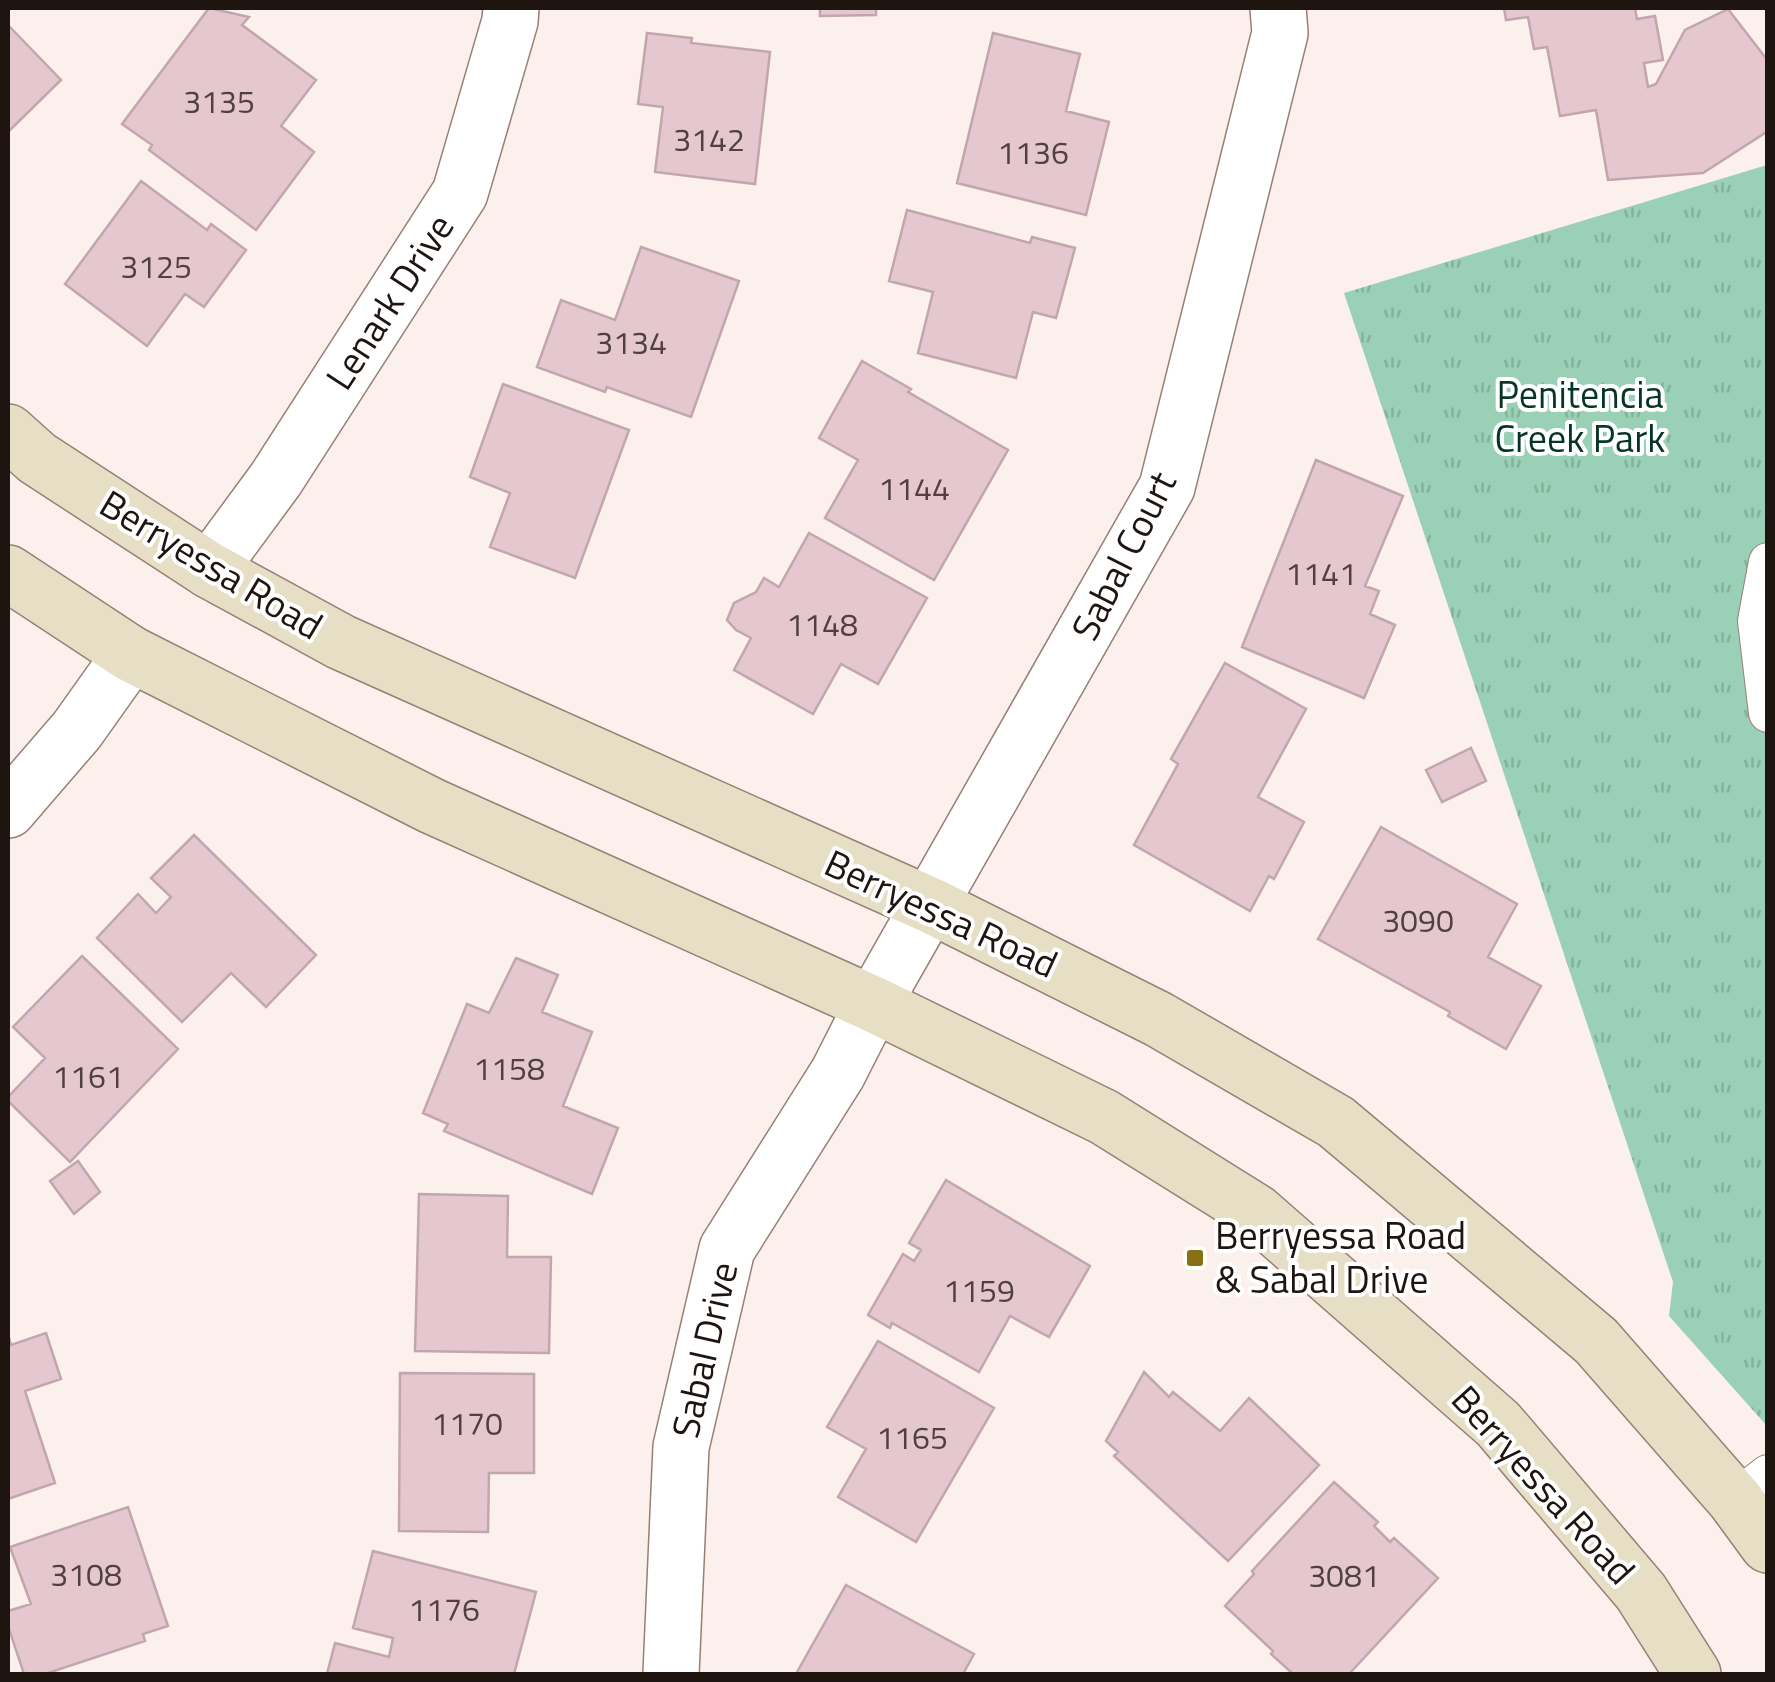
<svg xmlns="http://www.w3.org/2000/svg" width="1775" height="1682" font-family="'Titillium Web',sans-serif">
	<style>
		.park { fill: url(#park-tufts) }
		.building { fill: #e5c8cf; stroke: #c2a6ae; stroke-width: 2.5 }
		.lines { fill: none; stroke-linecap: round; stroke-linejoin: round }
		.lane-casing { stroke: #987f74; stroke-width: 40 }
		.street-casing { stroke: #987f74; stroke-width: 58 }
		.secondary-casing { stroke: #987f74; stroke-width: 58 }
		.lane { stroke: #fff; stroke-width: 38 }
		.street { stroke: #fff; stroke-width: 55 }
		.secondary { stroke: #e6dfc6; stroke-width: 55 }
		.poi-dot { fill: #887112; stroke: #fff; stroke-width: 4 }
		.labels { text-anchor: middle; stroke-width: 8; stroke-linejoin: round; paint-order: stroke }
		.number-label { font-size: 32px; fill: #504140 }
		.street-label { font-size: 38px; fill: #1e1410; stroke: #fff }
		.park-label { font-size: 38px; fill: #053523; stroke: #fff }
		.poi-label { font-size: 38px; fill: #1e1410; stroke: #fff; text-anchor: start }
	</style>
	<defs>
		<pattern id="park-tufts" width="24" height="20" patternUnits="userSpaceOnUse" patternTransform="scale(2.5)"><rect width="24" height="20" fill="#9ad0b5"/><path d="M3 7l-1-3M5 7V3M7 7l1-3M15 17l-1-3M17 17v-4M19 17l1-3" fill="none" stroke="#84b29b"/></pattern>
	</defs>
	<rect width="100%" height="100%" fill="#fbf0eb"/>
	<path class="park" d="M1767,165V1426L1669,1316L1673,1282L1344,293Z"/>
	<path class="building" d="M209,8L249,17L242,25L316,80L281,126L314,152L256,230L149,150L152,145L122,124Z
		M820,8H876V15L820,16Z
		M1504,8H1635L1637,19L1655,16L1663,60L1644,63L1648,87L1656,84L1685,30L1728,9L1768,61V131L1703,173L1608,180L1596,110L1560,116L1547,47L1534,49L1528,17L1506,20Z
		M8,25L61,80L8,132Z
		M647,33L692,38L691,43L770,52L755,184L655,172L663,107L638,104Z
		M993,33L1080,54L1066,111L1109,122L1086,215L957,183Z
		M141,181L207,230L211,224L246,250L204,307L185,294L147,346L65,284Z
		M907,210L1030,243L1032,237L1075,248L1056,318L1033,312L1016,378L918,353L933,292L889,281Z
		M641,247L739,281L691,417L607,387L605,392L537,367L561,300L615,320Z
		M862,361L911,389L908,392L1008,450L934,580L825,518L858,460L819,438Z
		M503,384L629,430L575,578L490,547L510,493L470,477Z
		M1316,460L1403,496L1365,586L1379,591L1370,614L1395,625L1364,698L1242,647Z
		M809,533L927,598L878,684L841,664L813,714L734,670L751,638L736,630L727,620L734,603L756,592L764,578L779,587Z
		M1225,663L1306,709L1258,797L1304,822L1274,879L1269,876L1250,911L1134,845L1178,764L1171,759Z
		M1471,748L1486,781L1442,802L1426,770Z
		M1381,827L1517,904L1488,957L1541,986L1506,1049L1448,1016L1450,1012L1318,939Z
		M194,835L316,955L266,1007L231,973L182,1022L97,938L138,894L156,913L171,897L151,878Z
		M82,956L178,1049L70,1162L8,1101V1097L45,1058L13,1027Z
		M516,958L558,975L542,1012L592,1032L563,1106L618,1128L592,1194L444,1131L448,1124L423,1113L467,1004L489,1013Z
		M78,1161L100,1192L74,1214L50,1181Z
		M946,1180L1090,1266L1049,1337L1010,1316L979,1372L892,1323L890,1328L868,1315L903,1254L914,1261L921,1250L909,1243Z
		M419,1194L508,1196L507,1257H551L549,1353L415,1351Z
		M46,1333L61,1379L25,1391L55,1483L8,1499V1334L11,1345Z
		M878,1341L994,1408L916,1542L838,1497L866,1449L827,1427Z
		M1144,1372L1169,1397L1173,1392L1220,1431L1249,1398L1319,1465L1228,1561L1114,1456L1118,1452L1106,1441Z
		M400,1373L534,1374V1473H489L488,1532L399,1531Z
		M1334,1482L1378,1522L1374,1526L1390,1542L1394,1538L1438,1578L1349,1674H1293L1271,1654L1273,1651L1225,1606L1254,1574L1252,1571Z
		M128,1507L168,1626L143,1634L145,1641L45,1674H24L8,1626V1611L31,1604L10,1547Z
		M373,1551L536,1592L514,1674H327L335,1643L389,1657L393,1638L353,1628Z
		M846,1585L974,1654L963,1674H796Z"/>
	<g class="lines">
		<g class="lane-casing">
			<path id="lane" d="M1768,562L1757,621L1768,713
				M1735,1500L1768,1474"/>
		</g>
		<g class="street-casing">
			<path id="street" d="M209,570L276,479L460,193L510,21L511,8
				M8,810L77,730L131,654
				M671,1674L681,1447L727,1249L838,1073L873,1004L1167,487L1280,33L1278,8"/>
		</g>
		<g class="secondary-casing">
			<path id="secondary" d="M8,432L37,458L209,570L341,642L932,906L1158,1019L1336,1122L1596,1341L1735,1500L1768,1545
				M8,573L131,654L432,806L873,1004L1104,1117L1256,1212L1498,1424L1641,1592L1693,1674"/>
		</g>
		<use href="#lane" class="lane"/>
		<use href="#street" class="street"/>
		<use href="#secondary" class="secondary"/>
	</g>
	<rect class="poi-dot" x="1185" y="1248" width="20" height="20" rx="5"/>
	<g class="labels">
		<g class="number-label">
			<text x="219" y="113">3135</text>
			<text x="709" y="151">3142</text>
			<text x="1033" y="164">1136</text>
			<text x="156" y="278">3125</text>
			<text x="631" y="354">3134</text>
			<text x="914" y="500">1144</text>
			<text x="1321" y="585">1141</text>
			<text x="822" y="636">1148</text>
			<text x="1418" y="932">3090</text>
			<text x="509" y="1080">1158</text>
			<text x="88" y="1088">1161</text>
			<text x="979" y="1302">1159</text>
			<text x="467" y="1435">1170</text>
			<text x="912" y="1449">1165</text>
			<text x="86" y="1586">3108</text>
			<text x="1344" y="1587">3081</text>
			<text x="444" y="1621">1176</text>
		</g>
		<g class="street-label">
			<text transform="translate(390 302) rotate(-57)" y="13">Lenark Drive</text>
			<text transform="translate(1124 556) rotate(-63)" y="13">Sabal Court</text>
			<text transform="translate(211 565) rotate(31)" y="13">Berryessa Road</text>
			<text transform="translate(941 914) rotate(25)" y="13">Berryessa Road</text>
			<text transform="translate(705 1350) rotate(-77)" y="13">Sabal Drive</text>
			<text transform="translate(1543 1485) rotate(48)" y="13">Berryessa Road</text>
		</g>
		<g class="park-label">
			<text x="1580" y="408">Penitencia<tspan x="1580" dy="44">Creek Park</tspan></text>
		</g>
		<g class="poi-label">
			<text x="1215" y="1249">Berryessa Road<tspan x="1215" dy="44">&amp; Sabal Drive</tspan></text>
		</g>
	</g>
	<rect width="1775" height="1682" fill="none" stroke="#1e1410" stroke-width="20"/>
</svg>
